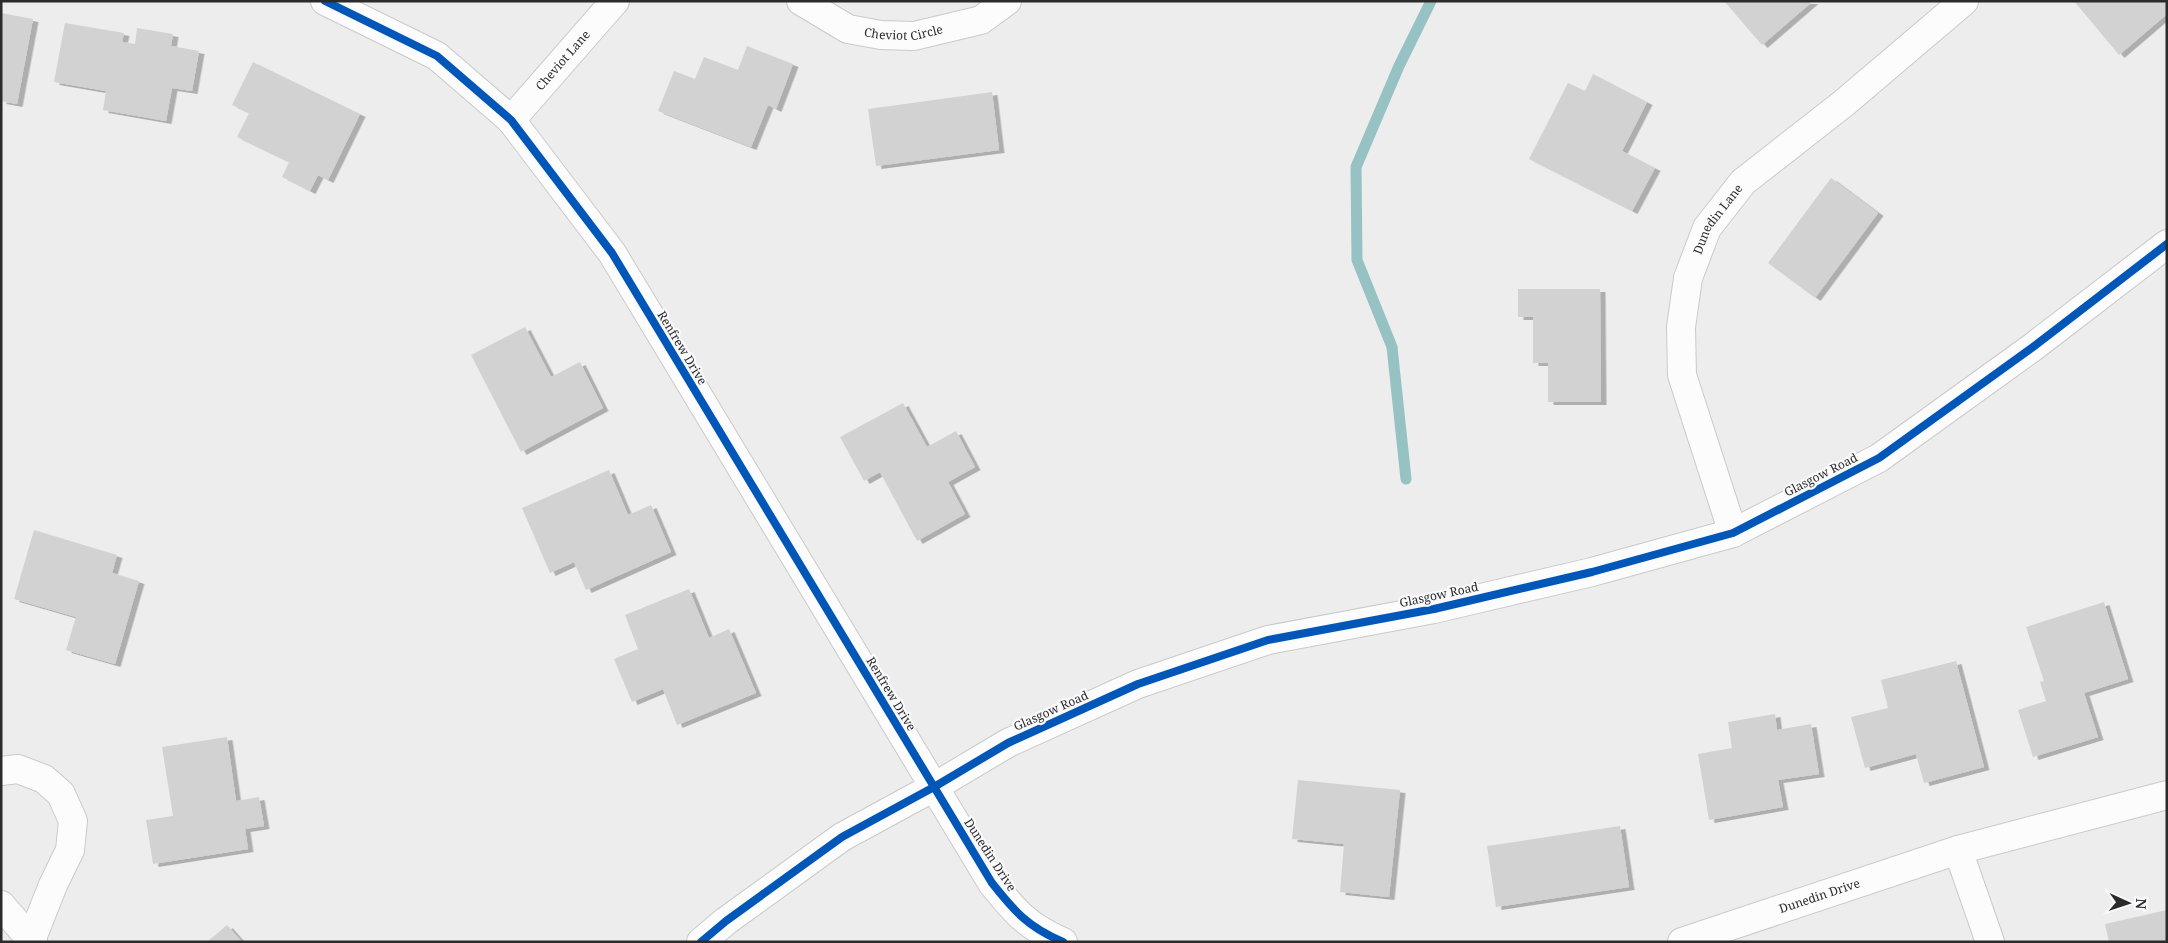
<svg xmlns="http://www.w3.org/2000/svg" width="2168" height="943" font-family="'Noto Serif',serif">
	<style>
		.lines { fill: none; stroke-linecap: round; stroke-linejoin: round }
		.stream { stroke: #97c2c4; stroke-width: 11 }
		.building { fill: #d2d2d2; filter: url(#shadow) }
		.minor-casing { stroke: #cacaca; stroke-width: 30 }
		.tertiary-casing { stroke: #cacaca; stroke-width: 30 }
		.minor { stroke: #fcfcfc; stroke-width: 28 }
		.tertiary { stroke: #fcfcfc; stroke-width: 28 }
		.cycleway-casing { stroke: #fafafc; stroke-width: 11 }
		.cycleway { stroke: #0057b8; stroke-width: 8 }
		.labels { text-anchor: middle; stroke-width: 4.5; stroke-linejoin: round; paint-order: stroke }
		.street-label { font-size: 12px; fill: #2b2b2c; stroke: #fafafc }
	</style>
	<defs>
		<filter id="shadow"><feDropShadow dx="5.5" dy="3" stdDeviation="0" flood-color="#0004"/></filter>
	</defs>
	<rect width="100%" height="100%" fill="#ededed"/>
	<g class="lines">
		<path class="stream" d="M1406,479L1392,347L1357,260L1356,167L1399,66L1431,1"/>
	</g>
	<path class="building" d="M1724,1H1813L1762,45Z
		M2074,1H2167V14L2119,55Z
		M1,13L33,19L17,104L1,101Z
		M65,23L124,33L122,42L135,44L137,28L173,34L171,46L199,51L192,91L172,88L166,121L103,110L106,91L54,82Z
		M747,46L793,64L776,109L768,105L751,147L658,111L674,71L695,79L704,57L738,70Z
		M253,62L360,114L328,180L318,175L310,191L282,177L289,162L237,137L249,113L232,105Z
		M1593,74L1647,102L1622,151L1655,168L1632,211L1529,159L1568,83L1585,91Z
		M992,92L999,150L876,166L868,109Z
		M1831,178L1878,213L1815,298L1768,263Z
		M1518,289H1600L1601,402H1548V363H1533V317H1518Z
		M525,327L551,377L580,362L603,408L521,452L471,355Z
		M903,403L927,447L956,431L975,467L948,482L965,514L917,541L880,472L864,481L840,437Z
		M609,470L628,515L651,505L671,552L586,590L574,562L550,573L522,508Z
		M34,530L117,555L112,573L139,581L115,664L66,650L76,617L14,599Z
		M689,589L709,638L729,629L756,693L677,725L663,689L632,702L614,659L638,649L625,615Z
		M2104,602L2128,679L2084,693L2098,737L2033,757L2018,710L2046,701L2040,682L2044,681L2026,627Z
		M1956,661L1984,767L1924,783L1916,754L1865,768L1851,717L1888,708L1881,680Z
		M1775,714L1777,730L1811,724L1819,774L1778,780L1783,807L1709,820L1698,754L1732,748L1728,722Z
		M227,737L236,801L259,797L264,826L245,829L248,849L153,864L146,820L173,816L162,747Z
		M1298,780L1400,790L1389,897L1340,892L1344,844L1292,839Z
		M1620,826L1629,887L1496,907L1487,846Z
		M2167,910V942H2109L2105,924Z
		M227,925L242,942H207Z"/>
	<g class="lines">
		<g class="minor-casing">
			<g id="minor">
				<path d="M325,1L437,56L511,120L612,253L992,883C1015,912 1028,927 1063,942"/>
				<path id="s1" d="M801,1L848,29L881,35L914,36L981,20L1007,1"/>
				<path id="s2" d="M511,120L615,1"/>
				<path id="s3" d="M1733,533L1682,375L1681,327L1688,278L1707,228L1743,182L1844,103L1964,1"/>
				<path d="M1,771L18,769L44,779L61,794L73,821L70,850L53,885L32,938"/>
				<path d="M1,905L33,942"/>
				<path id="s4" d="M1682,942L1958,850"/>
				<path d="M1990,942L1958,850L2167,795"/>
			</g>
		</g>
		<g class="tertiary-casing">
			<path id="tertiary" d="M701,942L726,921L842,837L934,787L1008,743L1138,684L1268,640L1434,609L1592,572L1733,533L1879,458L2033,347L2167,244"/>
		</g>
		<use href="#minor" class="minor"/>
		<use href="#tertiary" class="tertiary"/>
		<g class="cycleway-casing">
			<path id="cycleway" d="M325,1L437,56L511,120L612,253L992,883C1015,912 1028,927 1063,942
				M701,942L726,921L842,837L934,787L1008,743L1138,684L1268,640L1434,609L1592,572L1733,533L1879,458L2033,347L2167,244"/>
		</g>
		<use href="#cycleway" class="cycleway"/>
	</g>
	<g class="labels">
		<g class="street-label">
			<text dy="4" stroke="none"><textPath href="#s1" startOffset="111">Cheviot Circle</textPath></text>
			<text dy="4" stroke="none"><textPath href="#s2" startOffset="79">Cheviot Lane</textPath></text>
			<text dy="4" stroke="none"><textPath href="#s3" startOffset="330">Dunedin Lane</textPath></text>
			<text transform="translate(682 348) rotate(59)" y="4">Renfrew Drive</text>
			<text transform="translate(1821 475) rotate(-27)" y="4">Glasgow Road</text>
			<text transform="translate(1439 595) rotate(-12)" y="4">Glasgow Road</text>
			<text transform="translate(891 694) rotate(59)" y="4">Renfrew Drive</text>
			<text transform="translate(1051 711) rotate(-24)" y="4">Glasgow Road</text>
			<text transform="translate(990 855) rotate(57)" y="4">Dunedin Drive</text>
			<text dy="4" stroke="none"><textPath href="#s4" startOffset="145">Dunedin Drive</textPath></text>
		</g>
	</g>
	<rect width="2168" height="943" fill="none" stroke="#2b2b2c" stroke-width="5"/>
	<g transform="translate(2128 903) rotate(93)" stroke="#fafafc" stroke-width="4" paint-order="stroke">
	<path d="M0-4L9 19L0 12L-9 19Z" fill="#2b2b2c"/>
	<text y="-8" font-size="14" font-weight="bold" text-anchor="middle" fill="#2b2b2c">N</text>
	</g>
</svg>
